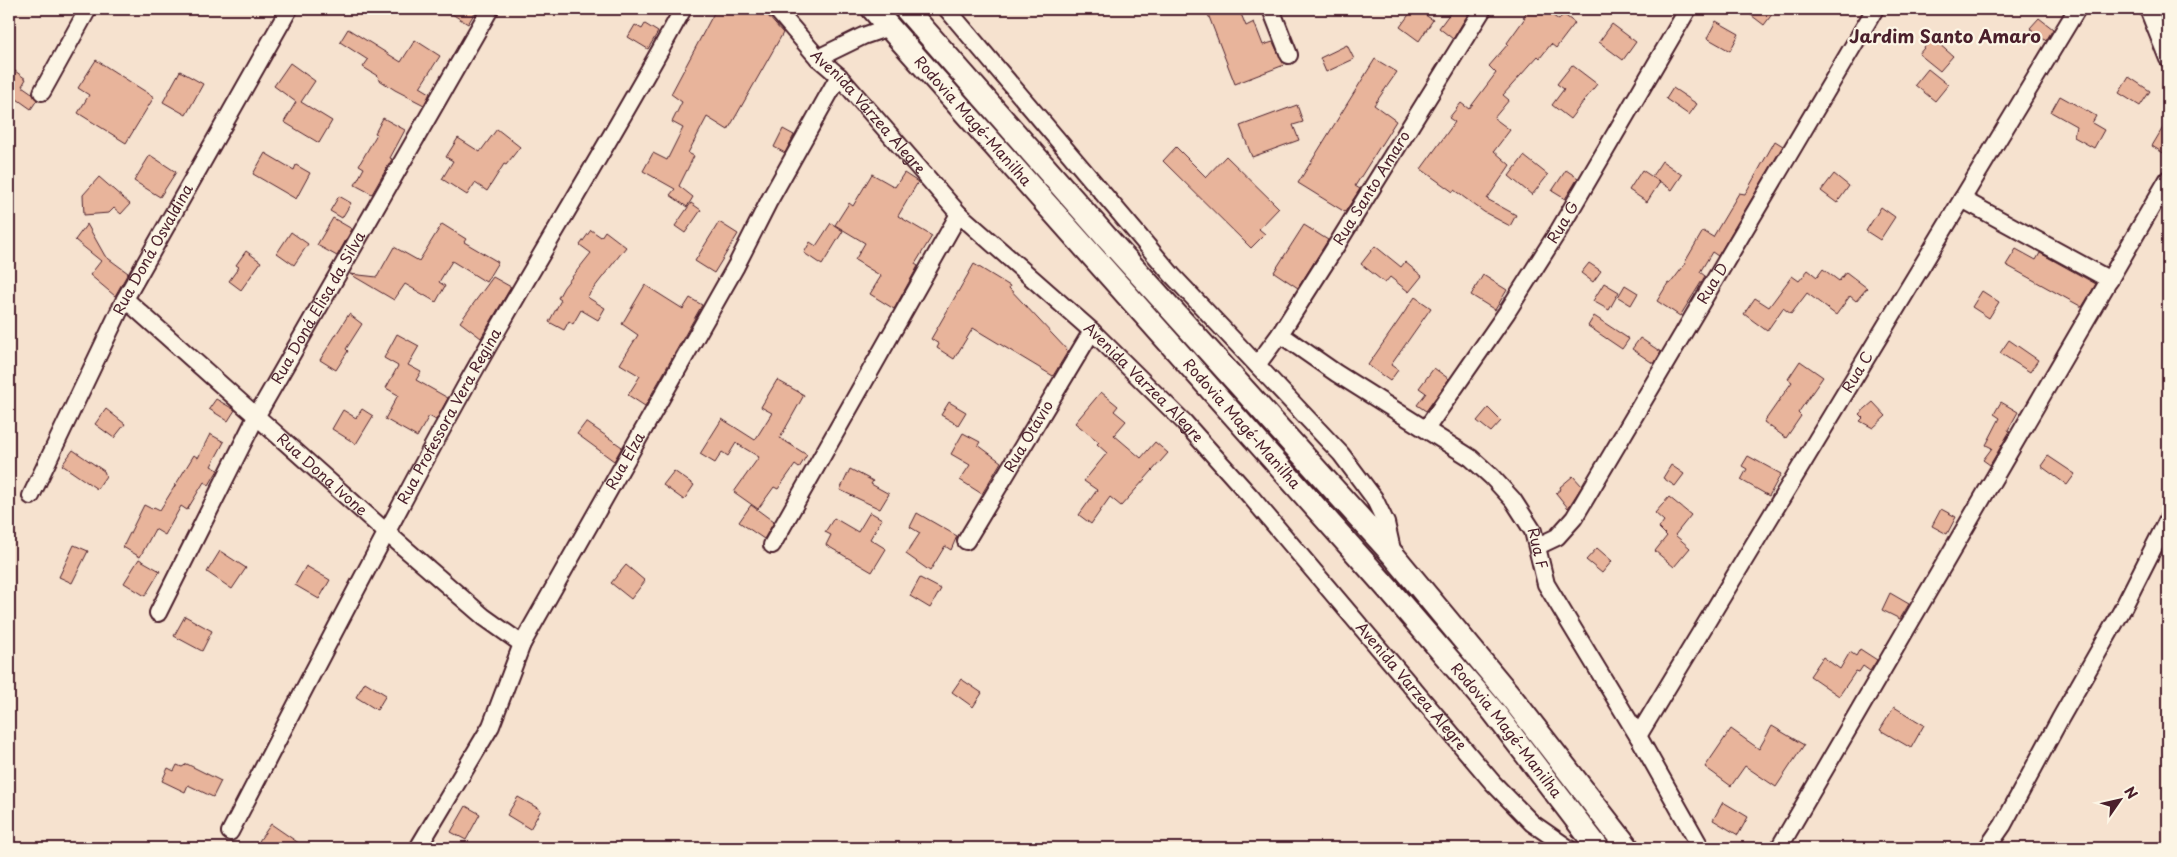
<svg xmlns="http://www.w3.org/2000/svg" width="2177" height="857" font-family="'Playpen Sans',sans-serif">
	<style>
		.building { fill: #e8b49b; stroke: #4a1f2b }
		.lines { fill: none; stroke-linecap: round; stroke-linejoin: round }
		.minor-casing { stroke: #4a1f2b; stroke-width: 20 }
		.highway-casing { stroke: #4a1f2b; stroke-width: 26 }
		.minor { stroke: #fcf5e5; stroke-width: 16 }
		.highway { stroke: #fcf5e5; stroke-width: 22 }
		.labels { text-anchor: middle; stroke-width: 4.5; stroke-linejoin: round; paint-order: stroke }
		.street-label { font-size: 15px; fill: #4a1f2b; stroke: #fcf5e5 }
		.quarter-label { font-size: 18px; font-weight: bold; fill: #4a1f2b; stroke: #fcf5e5 }
	</style>
	<rect width="100%" height="100%" fill="#f6e2cf"/>
	<filter id="ink" filterUnits="userSpaceOnUse"><feTurbulence type="fractalNoise" baseFrequency=".02" numOctaves="2"/><feDisplacementMap in="SourceGraphic" scale="10" xChannelSelector="R" yChannelSelector="G"/><feConvolveMatrix kernelMatrix="1 2 1 2 8 2 1 2 1" color-interpolation-filters="sRGB"/></filter>
	<g filter="url(#ink)">
		<path class="building" d="M444,9H477L468,24Z
			M716,9H766L768,16L783,33L728,130L707,117L688,153L694,156L679,186L693,197L687,207L670,195L675,189L643,171L653,153L667,160L683,128L672,122L682,102L671,94Z
			M1206,9H1239L1246,26L1254,22L1263,45L1273,42L1284,65L1235,84Z
			M1413,9H1416L1433,20L1419,41L1400,27Z
			M1453,9H1471L1453,39L1439,28Z
			M1529,9H1543L1559,20L1563,14L1575,23L1556,48L1551,44L1540,58L1538,56L1503,95L1509,100L1494,118L1510,130L1494,151L1510,165L1487,199L1516,215L1510,226L1484,212L1454,190L1453,192L1421,169L1455,122L1449,118L1461,103L1469,109L1496,73L1489,66L1508,44L1507,43L1525,18L1523,17Z
			M1743,9H1776L1764,25Z
			M2039,18L2053,29L2046,41L2030,28Z
			M1716,21L1739,34L1730,51L1707,38Z
			M645,24L658,32L648,49L628,37L635,25L642,29Z
			M1612,24L1636,42L1623,60L1599,42Z
			M348,29L401,62L415,40L440,56L420,87L430,93L424,105L395,90L378,79L379,77L363,67L368,60L340,42Z
			M1932,38L1953,56L1940,71L1919,54Z
			M1347,45L1354,59L1326,72L1320,58Z
			M1375,59L1397,72L1374,105L1396,121L1355,186L1360,189L1345,212L1298,183Z
			M96,60L154,97L126,143L78,113L89,95L78,88Z
			M290,63L315,81L301,102L332,121L319,143L284,122L296,102L274,86Z
			M1572,65L1597,84L1570,119L1552,105L1564,89L1557,84Z
			M1928,69L1948,85L1935,101L1915,85Z
			M15,71L26,79L22,86L32,93L37,100L31,109L14,97L9,105V77Z
			M180,71L203,84L186,115L163,102Z
			M2129,77L2150,91L2140,106L2119,93Z
			M1673,88L1697,104L1689,115L1666,99Z
			M2060,96L2096,116L2092,123L2104,130L2094,148L2074,137L2076,126L2051,112Z
			M1297,105L1303,122L1293,125L1299,140L1252,157L1240,126Z
			M383,118L405,130L390,158L392,159L372,194L355,185L364,168L359,165L377,134L375,133Z
			M2168,119V156L2152,146Z
			M497,129L520,147L506,165L504,164L487,191L475,183L467,195L442,179L453,161L446,157L458,138L480,152Z
			M783,129L794,135L785,153L774,147Z
			M1775,141L1783,146L1718,256L1712,252L1700,272L1705,276L1680,316L1657,301L1668,283L1670,284L1686,263L1685,262L1703,231L1713,237L1739,193L1745,194Z
			M1176,147L1206,177L1226,156L1279,208L1259,229L1265,234L1251,248L1163,161Z
			M265,153L294,170L296,165L310,173L296,199L253,174Z
			M150,155L176,172L160,197L134,181Z
			M1524,156L1548,175L1532,195L1509,176Z
			M1662,161L1682,175L1672,190L1652,176Z
			M1566,170L1578,178L1565,199L1552,191Z
			M1642,170L1660,182L1647,202L1629,190Z
			M904,173L918,182L898,216L932,236L915,264L918,266L894,309L870,294L881,276L855,260L865,243L835,225L849,203L853,206L872,174L895,187Z
			M1834,174L1849,186L1837,203L1821,191Z
			M99,177L130,204L121,214L114,208L109,213L84,215L83,195Z
			M339,196L351,203L342,218L330,211Z
			M691,203L701,210L685,233L675,226Z
			M1881,207L1895,217L1880,240L1866,231Z
			M333,218L352,229L337,256L317,245Z
			M719,222L738,234L714,273L695,261Z
			M831,223L843,231L822,265L804,253L810,242L816,246Z
			M87,224L105,256L128,273L115,296L90,275L101,261L75,240Z
			M442,224L466,239L464,242L498,262L486,282L452,261L439,282L445,286L436,302L405,284L394,300L350,274L377,277L394,247L419,261Z
			M1304,225L1328,240L1298,288L1274,272Z
			M591,230L601,237L605,231L626,247L587,297L605,308L598,320L581,310L573,324L569,321L564,330L549,322L561,300L558,298L564,287L591,253L580,245Z
			M291,232L308,244L294,265L277,253Z
			M1375,246L1401,267L1405,262L1422,276L1409,292L1390,277L1385,283L1361,264Z
			M2016,249L2036,260L2040,253L2096,284L2082,307L2006,265Z
			M246,251L261,262L241,290L229,281L239,267L236,265Z
			M1589,263L1601,271L1593,282L1581,273Z
			M974,264L1010,286L1009,288L1068,351L1053,376L973,328L954,359L937,348L939,344L931,339Z
			M1823,269L1839,281L1846,272L1867,288L1856,301L1850,296L1836,315L1807,293L1791,314L1783,308L1767,331L1744,314L1755,298L1769,307L1792,276L1799,281L1808,270L1817,277Z
			M1483,275L1507,290L1495,310L1471,295Z
			M493,277L511,287L481,338L460,322Z
			M1604,283L1619,292L1609,310L1593,301Z
			M645,285L683,309L690,298L702,305L645,406L628,395L640,376L620,364L638,335L622,324Z
			M1625,285L1638,293L1631,305L1618,297Z
			M1982,291L1999,302L1989,318L1972,307Z
			M1415,297L1431,308L1391,365L1398,370L1390,381L1368,365Z
			M349,314L362,324L346,349L348,351L336,370L320,360Z
			M1594,316L1629,339L1622,349L1588,326Z
			M397,334L419,346L408,365L421,372L416,380L448,398L436,420L429,416L417,437L385,419L398,395L386,388L398,366L384,358Z
			M1640,338L1661,352L1654,364L1632,349Z
			M2009,340L2038,360L2030,372L2000,353Z
			M1800,361L1823,377L1798,413L1801,416L1786,438L1764,422L1792,382L1788,379Z
			M1434,368L1449,379L1426,411L1417,405L1426,393L1419,388Z
			M777,380L804,395L780,438L807,455L799,468L795,465L778,489L774,487L758,509L734,492L759,457L736,443L728,456L722,452L715,463L700,454L722,419L755,440L772,413L761,407Z
			M1101,392L1118,406L1114,411L1126,421L1114,435L1141,458L1155,442L1168,453L1121,506L1110,497L1091,524L1079,515L1097,490L1084,481L1107,453L1097,444L1099,442L1075,423Z
			M216,399L235,410L228,421L209,409Z
			M949,402L966,412L958,425L941,415Z
			M1873,402L1886,416L1873,428L1860,421L1863,418L1859,414Z
			M2001,402L2018,412L2008,430L2010,431L1990,465L1983,460L1992,448L1986,445L2000,418L1994,414Z
			M1488,408L1501,421L1491,432L1477,421Z
			M106,409L125,424L114,438L95,424Z
			M362,409L373,416L356,444L332,429L343,410L356,418Z
			M586,422L622,447L614,461L577,434Z
			M963,433L980,442L978,445L1001,462L982,494L960,480L970,465L951,454Z
			M210,434L224,442L211,466L218,470L209,485L204,482L187,510L181,506L165,535L155,529L140,557L123,547L144,505L152,509L154,507L160,510L194,455L198,458Z
			M73,450L104,471L106,476L97,489L62,465Z
			M1748,456L1781,474L1769,496L1741,480L1747,469L1742,466Z
			M2048,456L2075,474L2067,485L2041,466Z
			M1671,465L1684,474L1675,486L1663,478Z
			M850,469L873,481L871,484L889,494L880,509L840,490Z
			M674,471L694,485L684,500L663,485Z
			M1573,476L1582,486L1568,508L1556,493L1561,489L1560,487Z
			M1669,497L1691,515L1675,535L1690,548L1674,567L1655,551L1667,536L1659,528L1664,521L1655,513Z
			M751,505L774,522L764,539L739,522Z
			M1941,509L1956,517L1947,534L1932,526Z
			M870,512L882,519L870,539L886,549L872,572L826,545L831,535L825,532L834,518L858,532Z
			M917,513L957,536L951,550L945,546L930,571L906,554L920,533L910,527Z
			M74,545L88,551L72,583L59,577Z
			M1597,548L1612,561L1602,573L1586,560Z
			M220,551L246,568L232,589L207,572Z
			M139,559L160,571L145,596L124,583Z
			M626,565L645,581L631,599L611,583Z
			M306,566L330,580L319,599L295,585Z
			M920,578L941,589L930,608L910,596Z
			M1890,593L1909,604L1900,619L1882,610Z
			M185,616L212,631L202,651L174,636Z
			M1860,649L1877,660L1870,671L1863,666L1859,672L1856,671L1839,696L1810,676L1823,657L1840,669L1850,652L1856,656Z
			M961,679L982,693L973,707L952,692Z
			M365,682L386,695L377,710L356,697Z
			M1894,707L1924,725L1911,748L1880,730Z
			M1772,726L1804,745L1776,787L1745,766L1731,786L1705,767L1731,729L1759,749Z
			M187,764L221,781L213,797L188,785L185,792L162,781L168,768L174,771L177,765L182,767Z
			M518,797L541,810L530,829L507,815Z
			M1723,802L1748,817L1738,835L1713,820Z
			M466,806L480,814L466,840L451,832Z
			M271,824L306,848H269L259,841Z"/>
		<g class="lines">
			<g class="minor-casing">
				<g id="minor">
					<path id="s1" d="M776,9L818,58L839,76L959,214L1092,331L1184,422L1251,497L1493,783L1532,823L1568,848"/>
					<path d="M947,9L1172,275L1341,454L1374,498L1386,523L1393,554"/>
					<path d="M1271,9L1289,55"/>
					<path d="M2148,9L2168,59"/>
					<path d="M818,58L863,36L889,27"/>
					<path d="M42,92L88,9"/>
					<path d="M1962,199L2110,280"/>
					<path id="s2" d="M125,299L386,532L484,617L522,644"/>
					<path id="s3" d="M1280,334L1336,373L1471,458L1492,477L1513,500L1533,531L1546,584L1638,736L1701,848"/>
					<path id="s4" d="M1257,365L1280,334L1331,254L1483,9"/>
					<path id="s5" d="M1426,429L1507,312L1559,230L1688,9"/>
					<path id="s6" d="M31,496L125,299L289,9"/>
					<path id="s7" d="M966,541L1092,331"/>
					<path d="M772,545L959,214"/>
					<path id="s8" d="M1538,546L1557,537L1574,518L1875,9"/>
					<path id="s9" d="M158,613L257,415L490,9"/>
					<path id="s10" d="M1638,736L2077,9"/>
					<path id="s11" d="M230,832C307,684 383,535 464,389C535,261 613,138 683,9"/>
					<path id="s12" d="M418,848L491,726L522,644L736,266L769,201L839,76"/>
					<path d="M1779,848L2168,179"/>
					<path d="M1987,848L2003,825L2060,719L2121,612L2168,519"/>
				</g>
			</g>
			<g class="highway-casing">
				<g id="highway">
					<path id="s13" d="M873,9L1389,590L1493,711L1598,848"/>
					<path d="M906,9L1107,238L1394,556L1511,697L1628,848"/>
				</g>
			</g>
			<use href="#minor" class="minor"/>
			<use href="#highway" class="highway"/>
		</g>
	</g>
	<g class="labels">
		<g class="street-label">
			<text dy="5" stroke="none"><textPath href="#s1" startOffset="138">Avenida Várzea Alegre</textPath></text>
			<text dy="5" stroke="none"><textPath href="#s13" startOffset="150">Rodovia Magé-Manilha</textPath></text>
			<text dy="5" stroke="none"><textPath href="#s4" startOffset="211">Rua Santo Amaro</textPath></text>
			<text dy="5" stroke="none"><textPath href="#s5" startOffset="248">Rua G</textPath></text>
			<text dy="5" stroke="none"><textPath href="#s6" startOffset="275">Rua Doná Osvaldina</textPath></text>
			<text dy="5" stroke="none"><textPath href="#s8" startOffset="319">Rua D</textPath></text>
			<text dy="5" stroke="none"><textPath href="#s9" startOffset="345">Rua Doná Elisa da Silva</textPath></text>
			<text dy="5" stroke="none"><textPath href="#s10" startOffset="425">Rua C</textPath></text>
			<text dy="5" stroke="none"><textPath href="#s1" startOffset="525">Avenida Varzea Alegre</textPath></text>
			<text dy="5" stroke="none"><textPath href="#s11" startOffset="470">Rua Professora Vera Regina</textPath></text>
			<text dy="5" stroke="none"><textPath href="#s13" startOffset="555">Rodovia Magé-Manilha</textPath></text>
			<text dy="5" stroke="none"><textPath href="#s7" startOffset="122">Rua Otávio</textPath></text>
			<text dy="5" stroke="none"><textPath href="#s12" startOffset="440">Rua Elza</textPath></text>
			<text dy="5" stroke="none"><textPath href="#s2" startOffset="264">Rua Dona Ivone</textPath></text>
			<text dy="5" stroke="none"><textPath href="#s3" startOffset="342">Rua F</textPath></text>
			<text dy="5" stroke="none"><textPath href="#s1" startOffset="930">Avenida Varzea Alegre</textPath></text>
			<text dy="5" stroke="none"><textPath href="#s13" startOffset="960">Rodovia Magé-Manilha</textPath></text>
		</g>
		<g class="quarter-label">
			<text x="1945" y="43">Jardim Santo Amaro</text>
		</g>
	</g>
	<rect width="2177" height="857" fill="none" stroke="#fcf5e5" stroke-width="30"/>
	<rect x="15" y="15" width="2147" height="827" fill="none" stroke="#4a1f2b" stroke-width="2" filter="url(#ink)"/>
	<g transform="translate(2120 800) rotate(56)" stroke="#fcf5e5" stroke-width="4" paint-order="stroke">
	<path d="M0-4L9 19L0 12L-9 19Z" fill="#4a1f2b"/>
	<text y="-8" font-size="14" font-weight="bold" text-anchor="middle" fill="#4a1f2b">N</text>
	</g>
</svg>
